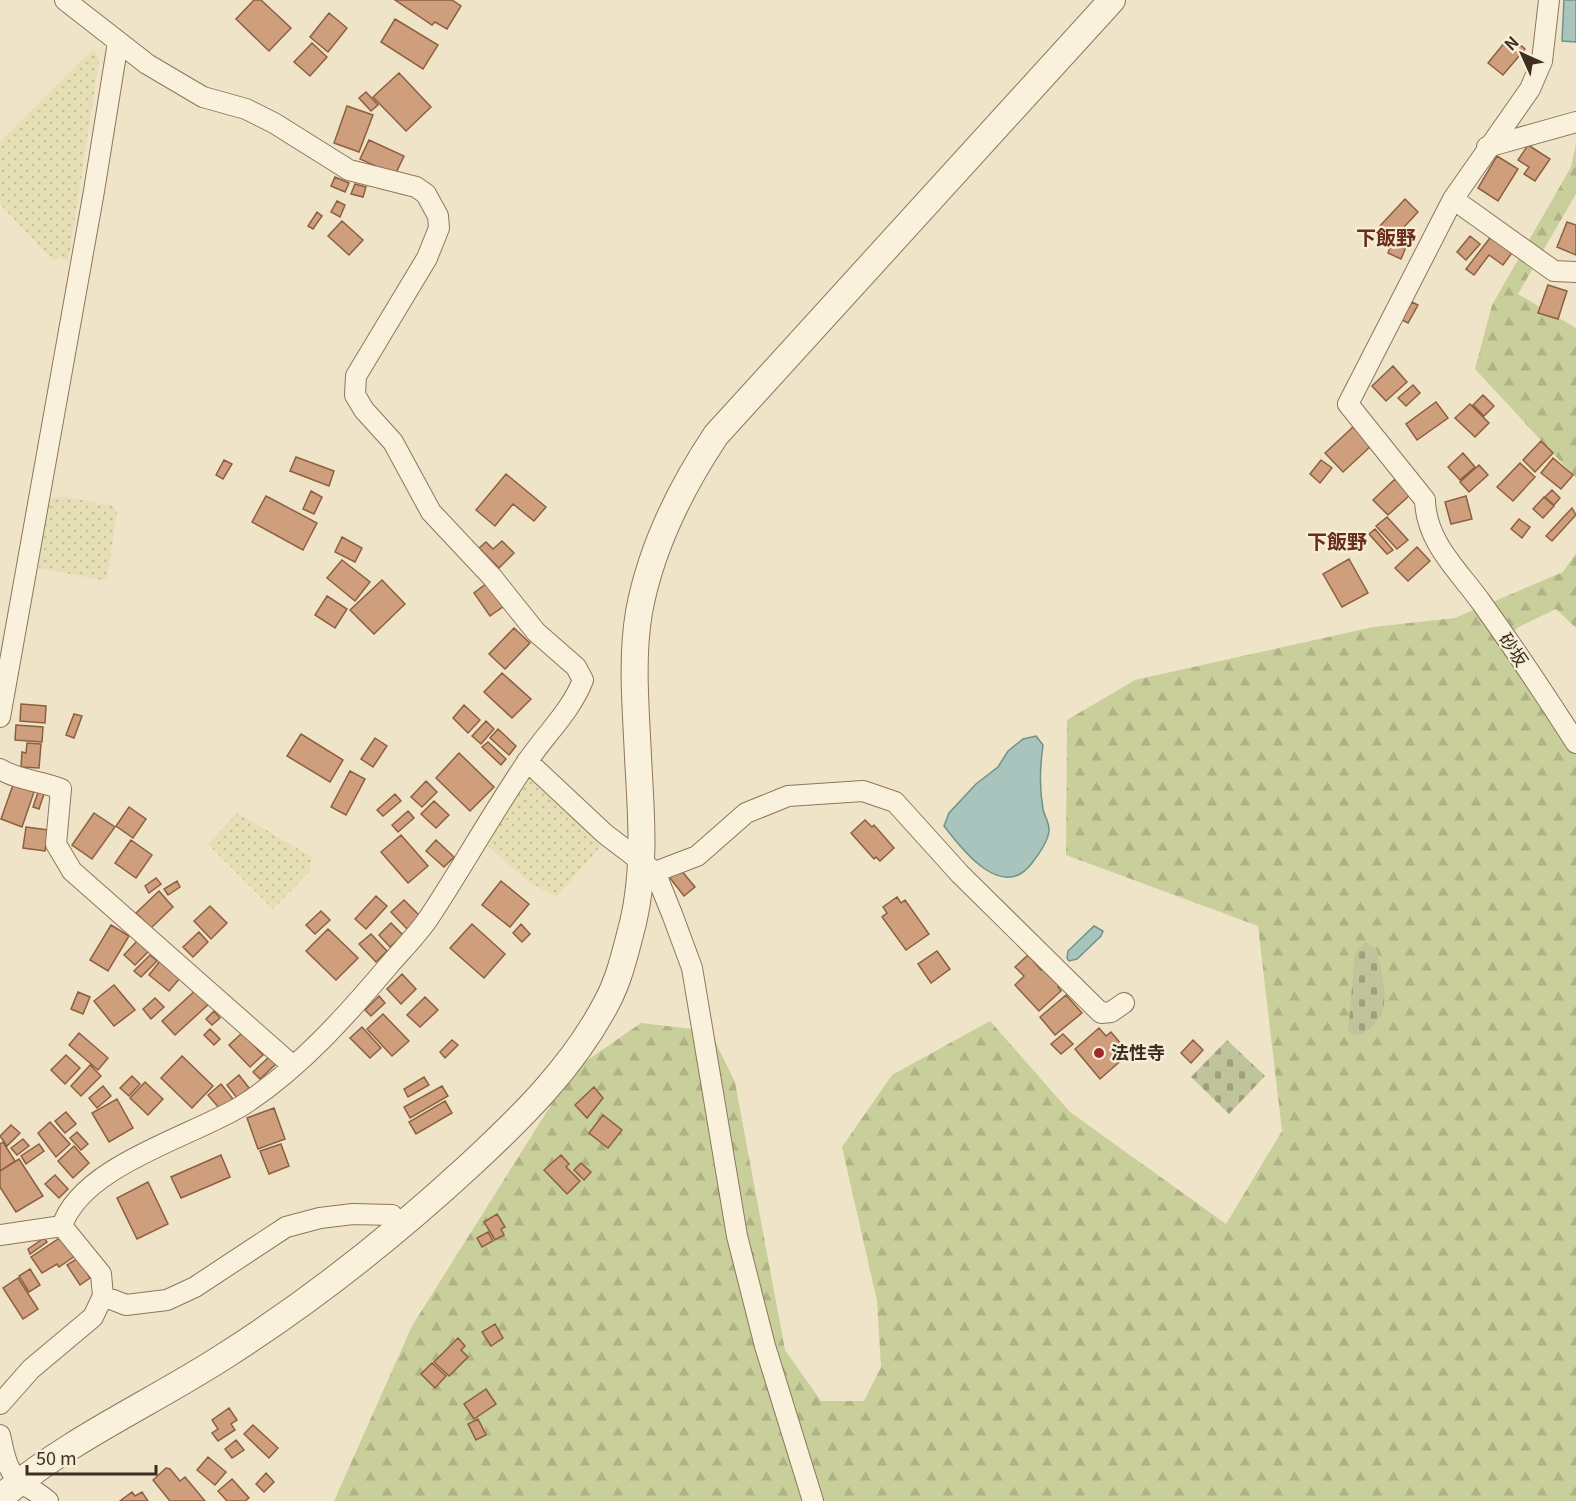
<svg xmlns="http://www.w3.org/2000/svg" width="1576" height="1501" font-family="Georgia,'Noto Sans JP',serif">
	<style>
		.farmland { fill: url(#farmland-dots) }
		.forest { fill: url(#forest-firs) }
		.cemetery { fill: url(#cemetery-stones) }
		.water { fill: #a9c4bc; stroke: #6f938a; stroke-width: 1.5 }
		.building { fill: #cf9f7d; stroke: #8d5f41; stroke-width: 1.5 }
		.lines { fill: none; stroke-linecap: round; stroke-linejoin: round }
		.minor-casing { stroke: #8d765c; stroke-width: 22 }
		.tertiary-casing { stroke: #8d765c; stroke-width: 28 }
		.minor { stroke: #faf1dc; stroke-width: 20 }
		.tertiary { stroke: #faf1dc; stroke-width: 26 }
		.poi-dot { fill: #9e2a2b; stroke: #f7eed8; stroke-width: 2 }
		.labels { text-anchor: middle; stroke-width: 4.5; stroke-linejoin: round; paint-order: stroke }
		.street-label { font-size: 18px; fill: #3d2e20; stroke: #f7eed8 }
		.poi-label { font-size: 18px; font-weight: bold; fill: #3d2e20; stroke: #f7eed8; text-anchor: start }
		.neighbourhood-label { font-size: 20px; font-weight: bold; fill: #6b2e1e; stroke: #f7eed8 }
	</style>
	<defs>
		<pattern id="farmland-dots" width="8" height="8" patternUnits="userSpaceOnUse" patternTransform="scale(1.5)"><rect width="8" height="8" fill="#e6deb5"/><path d="M2 2h.1M6 6h.1" fill="none" stroke="#c6bf9b" stroke-width="1.8" stroke-linecap="round"/></pattern>
		<pattern id="forest-firs" width="22" height="20" patternUnits="userSpaceOnUse" patternTransform="scale(1.5)"><rect width="22" height="20" fill="#c9cf9b"/><path d="M5 1l3.5 6h-7zM16 11l3.5 6h-7z" fill="#aeb285"/></pattern>
		<pattern id="cemetery-stones" width="16" height="16" patternUnits="userSpaceOnUse" patternTransform="scale(1.5)"><rect width="16" height="16" fill="#bfc49a"/><path d="M2 7V4a2 2 0 0 1 4 0v3zM10 15v-3a2 2 0 0 1 4 0v3z" fill="#9ca07d"/></pattern>
	</defs>
	<rect width="100%" height="100%" fill="#f0e4c8"/>
	<path class="farmland" d="M95,50L99,61L70,250L68,261L60,257L54,261L0,204V142L91,51Z
		M65,497L113,506L117,513L107,578L102,580L39,568L38,556L49,498Z
		M533,776L601,846L556,897L528,881L485,844L526,777Z
		M237,813L312,857L309,872L273,909L208,844Z"/>
	<path class="forest" d="M1576,144V194L1518,294L1576,328V478L1475,369L1492,305L1571,167Z
		M1576,553V628L1556,609L1517,628L1502,648L1576,755V1501H334L412,1326L573,1070L641,1023L710,1031L735,1082L785,1350L821,1401H864L881,1367L877,1301L842,1147L892,1075L990,1021L1070,1112L1226,1224L1282,1131L1258,926L1066,855L1067,720L1135,680L1373,627L1455,618L1563,572Z"/>
	<path class="cemetery" d="M1365,942L1377,950C1383,985 1397,1017 1358,1036L1348,1032L1355,953Z
		M1227,1040L1265,1076L1229,1114L1191,1077Z"/>
	<path class="water" d="M1564,0H1576V42L1562,41Z
		M1036,736L1043,745C1040,766 1039,787 1043,809C1044,815 1050,824 1049,831C1048,841 1039,854 1032,863C1003,902 963,851 944,826L949,813L976,784L998,767L1008,751L1023,739Z
		M1094,926L1103,931L1101,936L1077,959L1069,961L1067,958L1068,951Z"/>
	<path class="building" d="M254,0H261L291,28L269,51L236,19Z
		M395,0H452L461,6L447,29L435,22L432,25Z
		M329,13L347,28L328,52L310,37Z
		M395,19L438,45L423,69L381,42Z
		M1510,36L1525,49L1503,75L1488,63Z
		M312,43L327,57L310,76L294,62Z
		M399,73L431,107L406,131L373,97Z
		M366,92L378,105L371,111L359,98Z
		M347,106L373,115L359,152L334,143Z
		M369,140L404,156L395,175L360,159Z
		M1528,145L1550,159L1535,181L1524,174L1529,167L1518,160Z
		M1497,156L1518,169L1498,201L1478,188Z
		M335,177L349,183L345,192L331,186Z
		M355,184L366,187L363,197L351,194Z
		M1405,199L1418,212L1392,240L1379,227Z
		M337,201L345,205L340,217L331,212Z
		M317,212L322,216L313,229L308,226Z
		M342,221L363,240L349,255L328,236Z
		M1567,222L1576,225V255L1557,247Z
		M1493,234L1514,250L1503,265L1489,255L1474,275L1466,269Z
		M1470,236L1480,244L1466,260L1457,252Z
		M1392,241L1406,247L1401,259L1388,253Z
		M1548,285L1567,291L1558,319L1538,313Z
		M1412,302L1418,305L1408,323L1402,320Z
		M1393,366L1407,382L1386,401L1372,386Z
		M1413,385L1420,393L1406,406L1398,398Z
		M1483,395L1494,406L1484,416L1473,405Z
		M1436,402L1448,418L1417,440L1406,424Z
		M1470,404L1489,423L1475,437L1455,418Z
		M1354,426L1372,445L1343,472L1325,453Z
		M1541,441L1553,453L1535,472L1523,460Z
		M1463,453L1475,467L1460,480L1448,467Z
		M296,457L334,471L329,486L290,471Z
		M1553,458L1573,475L1561,489L1541,473Z
		M224,460L232,464L223,479L216,475Z
		M1321,460L1332,468L1320,483L1310,474Z
		M1520,463L1535,477L1513,501L1497,487Z
		M1479,465L1488,475L1469,492L1460,482Z
		M506,474L546,507L534,521L513,504L495,526L476,510Z
		M1395,479L1410,495L1388,515L1373,500Z
		M1552,490L1560,498L1554,505L1545,497Z
		M311,491L322,497L314,514L303,509Z
		M266,496L317,523L303,550L252,522Z
		M1466,496L1472,519L1451,524L1445,502Z
		M1544,497L1554,506L1543,518L1533,509Z
		M1572,508L1576,515L1552,541L1546,536Z
		M1387,517L1408,540L1397,549L1376,526Z
		M1519,519L1530,527L1522,538L1511,529Z
		M1375,529L1393,550L1387,554L1369,534Z
		M342,537L362,548L355,562L335,552Z
		M502,541L514,553L499,568L479,548L486,542L493,549Z
		M1417,547L1430,561L1408,581L1395,568Z
		M1349,559L1368,593L1342,607L1323,574Z
		M342,560L370,582L355,601L327,578Z
		M382,580L405,604L374,634L350,610Z
		M487,583L504,606L490,616L474,593Z
		M327,596L347,609L335,628L315,615Z
		M514,628L530,643L505,669L489,654Z
		M502,673L531,699L512,718L484,692Z
		M21,704L46,706L45,723L20,721Z
		M464,705L480,720L468,733L453,718Z
		M74,714L82,716L74,738L66,735Z
		M486,721L494,729L481,744L472,736Z
		M16,725L43,727L42,742L15,740Z
		M498,729L516,746L509,755L490,738Z
		M301,734L343,760L330,782L287,756Z
		M375,738L387,746L373,767L361,759Z
		M488,742L506,759L501,765L482,747Z
		M27,743L41,744L39,768L21,767L22,752L26,753Z
		M459,753L494,787L470,811L436,778Z
		M350,771L365,779L346,815L331,807Z
		M426,781L437,792L422,807L411,797Z
		M13,785L34,792L22,827L1,819Z
		M38,792L44,794L39,809L33,807Z
		M395,794L401,801L383,816L377,810Z
		M434,801L449,815L436,828L421,814Z
		M129,807L146,819L133,838L116,826Z
		M408,811L414,818L398,832L392,825Z
		M94,813L115,827L92,859L72,845Z
		M865,820L872,827L874,825L894,848L880,861L876,857L874,859L851,833Z
		M26,827L48,830L45,851L23,848Z
		M401,835L428,866L408,883L381,852Z
		M131,840L152,855L136,878L115,863Z
		M436,840L454,857L444,867L426,851Z
		M680,869L695,887L684,896L670,878Z
		M156,878L161,884L149,893L145,886Z
		M177,881L180,887L168,895L164,889Z
		M501,881L529,904L510,927L482,905Z
		M159,891L173,907L151,928L136,913Z
		M376,896L387,906L366,929L355,919Z
		M897,897L901,903L905,900L929,934L906,950L882,917L887,913L883,907Z
		M404,900L420,916L407,929L391,912Z
		M210,906L227,923L211,939L194,921Z
		M321,911L330,920L315,934L306,925Z
		M391,923L403,935L390,947L379,935Z
		M472,924L505,954L484,978L450,948Z
		M521,924L530,934L522,942L513,933Z
		M111,925L129,936L108,971L90,960Z
		M328,929L358,958L336,980L306,951Z
		M199,932L208,942L193,957L183,947Z
		M371,934L387,951L376,962L359,944Z
		M138,940L149,951L135,965L124,955Z
		M937,951L950,969L931,983L918,964Z
		M150,955L157,961L141,977L134,971Z
		M1028,955L1041,970L1046,966L1062,983L1058,987L1061,991L1039,1011L1015,985L1024,976L1015,967Z
		M160,961L180,978L169,991L149,975Z
		M402,974L416,989L401,1004L387,989Z
		M114,985L135,1010L114,1026L94,1001Z
		M198,988L211,1002L175,1035L162,1021Z
		M78,992L90,997L83,1014L71,1009Z
		M1066,995L1082,1013L1055,1035L1040,1017Z
		M379,996L385,1003L371,1016L365,1010Z
		M425,997L438,1010L420,1027L407,1015Z
		M155,998L164,1007L151,1019L143,1009Z
		M214,1011L220,1018L212,1025L206,1019Z
		M383,1014L409,1041L392,1056L367,1029Z
		M362,1027L381,1048L370,1058L350,1038Z
		M1099,1028L1106,1036L1111,1032L1121,1044L1116,1048L1124,1058L1100,1079L1075,1049Z
		M210,1029L220,1039L214,1045L204,1035Z
		M79,1033L108,1058L98,1070L69,1045Z
		M242,1033L263,1055L250,1067L229,1045Z
		M1063,1034L1073,1044L1061,1054L1051,1044Z
		M452,1040L458,1045L445,1058L440,1052Z
		M1193,1040L1203,1050L1191,1063L1181,1053Z
		M66,1055L80,1068L65,1084L51,1070Z
		M182,1056L213,1086L192,1108L161,1078Z
		M269,1057L276,1064L260,1079L253,1072Z
		M90,1065L101,1076L81,1096L71,1086Z
		M239,1075L249,1088L237,1098L227,1085Z
		M132,1076L140,1084L129,1096L120,1088Z
		M424,1077L429,1085L408,1097L404,1089Z
		M145,1082L163,1099L148,1115L130,1098Z
		M221,1084L233,1099L220,1109L208,1095Z
		M103,1086L111,1096L97,1108L89,1098Z
		M442,1086L448,1096L410,1118L404,1107Z
		M594,1087L603,1098L587,1118L575,1105Z
		M117,1099L133,1128L109,1142L92,1113Z
		M445,1101L452,1113L416,1134L409,1122Z
		M274,1108L285,1139L258,1149L247,1118Z
		M66,1112L76,1124L65,1133L55,1121Z
		M603,1115L622,1130L608,1148L589,1133Z
		M50,1122L70,1144L56,1157L38,1133Z
		M11,1125L20,1133L7,1146L0,1136Z
		M77,1132L88,1144L81,1150L70,1138Z
		M23,1139L29,1146L17,1155L11,1148Z
		M3,1142L15,1161L0,1171V1144Z
		M39,1144L44,1151L26,1164L21,1156Z
		M281,1144L289,1166L269,1174L260,1151Z
		M74,1146L89,1163L73,1178L58,1161Z
		M221,1155L230,1177L181,1198L171,1177Z
		M561,1155L569,1164L566,1167L580,1181L567,1194L544,1170Z
		M19,1159L43,1196L16,1212L0,1187V1171Z
		M581,1163L591,1172L584,1180L574,1170Z
		M55,1175L68,1189L59,1198L45,1184Z
		M148,1182L168,1224L137,1239L117,1198Z
		M497,1214L505,1227L501,1229L504,1235L495,1240L484,1222Z
		M488,1232L493,1241L482,1247L477,1238Z
		M61,1237L75,1256L59,1267L57,1264L42,1273L31,1257Z
		M44,1238L47,1242L30,1254L28,1249Z
		M78,1258L90,1278L80,1285L67,1265Z
		M30,1269L40,1285L29,1292L19,1276Z
		M18,1278L38,1309L23,1319L3,1288Z
		M495,1324L503,1338L491,1346L482,1332Z
		M458,1338L465,1346L461,1350L468,1357L449,1376L434,1362Z
		M432,1363L446,1376L435,1388L421,1374Z
		M486,1389L496,1404L474,1419L464,1404Z
		M229,1408L237,1420L231,1424L235,1430L218,1441L212,1433L218,1429L212,1420Z
		M478,1419L486,1435L476,1440L468,1424Z
		M253,1425L278,1448L269,1458L244,1434Z
		M236,1440L244,1450L232,1458L225,1449Z
		M208,1457L226,1472L215,1485L197,1470Z
		M166,1468L170,1469L180,1481L185,1477L205,1501H170L153,1480Z
		M266,1473L274,1482L264,1492L256,1484Z
		M232,1479L249,1498L245,1501H227L218,1491Z
		M132,1492L135,1496L142,1492L148,1501H120Z"/>
	<g class="lines">
		<g class="minor-casing">
			<path id="minor" d="M1549,0L1542,61L1530,89L1453,199L1348,404L1425,500C1426,542 1458,570 1481,602C1514,648 1546,696 1576,743
				M1487,147L1576,122
				M1453,199L1554,271L1576,272
				M0,717L94,191L118,42
				M527,761L605,834L655,872L672,914L692,968L737,1236L765,1346L813,1501
				M0,769C17,780 42,781 61,789L56,844L72,871L293,1066
				M655,872L697,856L746,813L788,796L863,791L895,802L960,874L1101,1013L1111,1012L1124,1003
				M0,1235L62,1226
				M103,1296L126,1305L167,1300L195,1287L286,1227L320,1218L353,1214L392,1215L400,1229
				M0,1404L31,1369L93,1317L103,1296L101,1274L62,1226C82,1165 194,1136 243,1105C299,1069 347,1015 390,964C402,950 417,935 428,919C462,868 492,813 527,762C545,735 571,711 583,680L576,667L536,632L492,577L431,512L393,442L364,410L355,395L356,376L427,258L439,228L438,216L426,194L416,187L349,170L274,123L246,109L203,97L147,64L65,0
				M0,1435C4,1452 6,1471 21,1482C30,1489 39,1493 48,1501"/>
		</g>
		<g class="tertiary-casing">
			<path id="tertiary" d="M0,1498C68,1440 148,1405 223,1357C311,1301 392,1237 469,1166C521,1118 574,1066 607,1002C620,978 626,949 633,923C646,868 641,813 638,757C636,710 631,659 639,612C651,547 680,489 716,435L1112,0"/>
		</g>
		<use href="#minor" class="minor"/>
		<use href="#tertiary" class="tertiary"/>
	</g>
	<circle class="poi-dot" cx="1099" cy="1053" r="6"/>
	<g class="labels">
		<g class="street-label">
			<text transform="translate(1513 650) rotate(56)" y="6">砂坂</text>
		</g>
		<g class="poi-label">
			<text x="1111" y="1059">法性寺</text>
		</g>
		<g class="neighbourhood-label">
			<text x="1386" y="245">下飯野</text>
			<text x="1337" y="549">下飯野</text>
		</g>
	</g>
	<g transform="translate(1522 54) rotate(315)" stroke="#f7eed8" stroke-width="4.5" paint-order="stroke">
	<path d="M0-4.5L10 22L0 15L-10 22Z" fill="#3d2e20"/>
	<text y="-9" font-size="16" font-weight="bold" text-anchor="middle" fill="#3d2e20">N</text>
	</g>
	<path d="M27 1465v9h129v-9" fill="none" stroke="#3d2e20" stroke-width="3"/>
	<text x="36" y="1465" font-size="18" fill="#3d2e20" stroke="#f7eed8" stroke-width="4.5" paint-order="stroke">50 m</text>
</svg>
